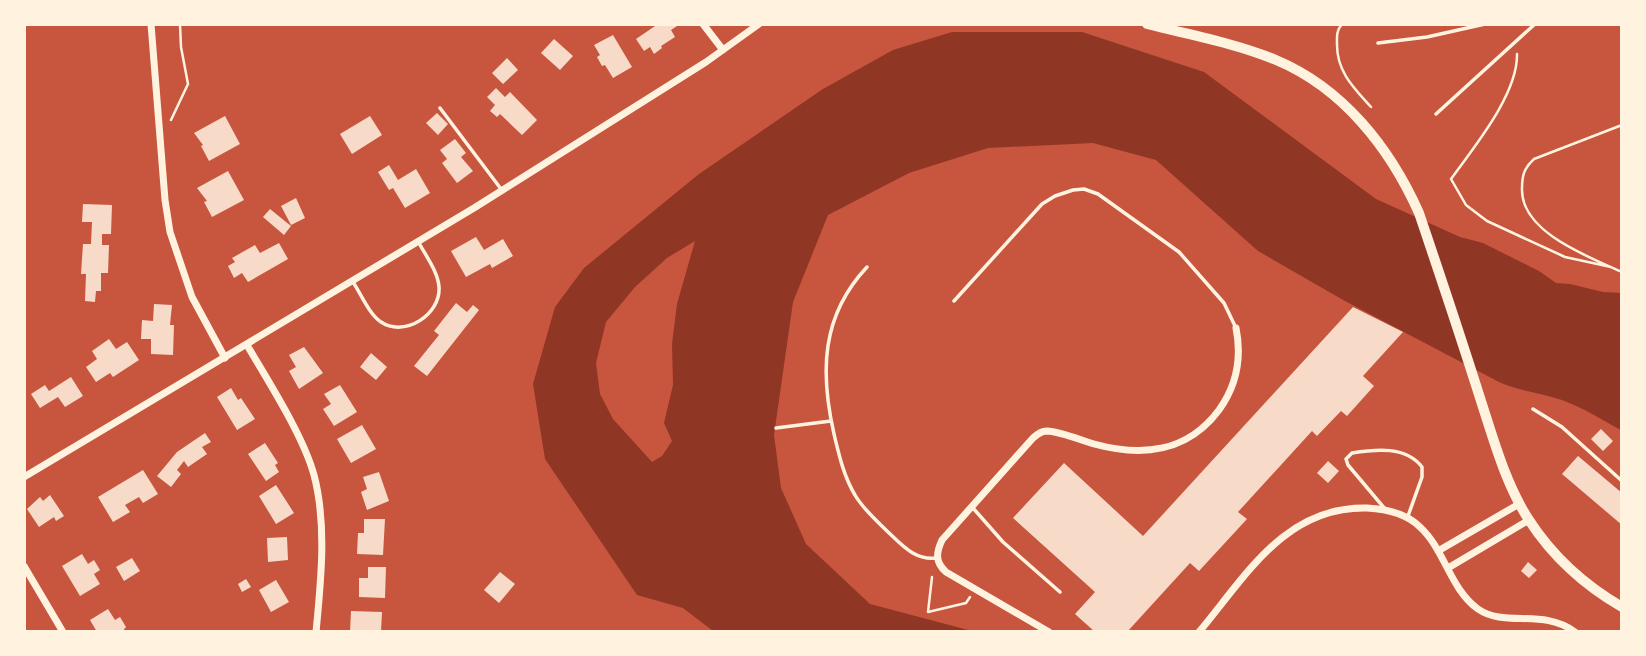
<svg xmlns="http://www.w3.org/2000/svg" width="1646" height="656" font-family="'Asap Condensed',sans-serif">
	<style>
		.water { fill: #8f3625; fill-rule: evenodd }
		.building { fill: #f7dbc8 }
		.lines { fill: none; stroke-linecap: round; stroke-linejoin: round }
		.path { stroke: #fff3e0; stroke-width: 2.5 }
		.service { stroke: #fff3e0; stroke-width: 3.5 }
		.minor { stroke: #fff3e0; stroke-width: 7 }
		.secondary { stroke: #fff3e0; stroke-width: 10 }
	</style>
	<rect width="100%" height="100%" fill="#c8553d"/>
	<path class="water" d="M952,32H1082L1204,72L1376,199L1460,237L1483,243L1539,271L1556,283L1570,284L1603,292L1621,293V430C1602,420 1584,408 1562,400C1541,393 1519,391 1499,382L1345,301L1258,251L1156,160L1093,143L988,148L909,173L828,215L793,302L774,435L781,488L806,544L870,604L972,631H713L683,608L637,595L545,459L533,384L555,307L584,268L699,174L823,89L893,50ZM695,241L677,304L672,344L673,385L664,423L672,441L662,456L652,462L613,419L600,394L596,363L606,322L635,287L667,258Z"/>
	<path class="building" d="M658,24H680L671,30L675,37L661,46L662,48L654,54L650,47L644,51L636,39Z
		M613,35L632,67L613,78L605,65L602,66L597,57L600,55L594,45Z
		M554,39L573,56L560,70L541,53Z
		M507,58L518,70L503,84L492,73Z
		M496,88L505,97L510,92L537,120L522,135L500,114L497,117L490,111L495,105L487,97Z
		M437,113L448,124L438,135L426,123Z
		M225,116L240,144L209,161L201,146L203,145L194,133Z
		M370,116L382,135L352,154L340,134Z
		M455,139L466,153L461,157L473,171L457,183L442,163L447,159L440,150Z
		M389,165L398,180L416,169L430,193L405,208L393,188L389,190L378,172Z
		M228,171L244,200L212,217L204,202L207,201L197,188Z
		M296,198L305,218L291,225L281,206Z
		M83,204L112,205L111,234H102V245H109L108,273H101V291H96L95,302L85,301L86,274H81L83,244H91L92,222H82Z
		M270,209L291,226L284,235L263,217Z
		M476,237L484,250L503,239L513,256L492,268L490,264L466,277L451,251Z
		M279,243L288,259L248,282L242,273L234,278L228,266L235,262L232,258L255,245L260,253Z
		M456,303L467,312L473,305L479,310L427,376L414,366L439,335L434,331Z
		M154,304L172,305L170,325H174L173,355L151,354V339H141L142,320L153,321Z
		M1353,307L1403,332L1363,376L1374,386L1347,416L1341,411L1317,436L1312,431L1238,512L1247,519L1199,571L1190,563L1127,632H1095L1075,614L1095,592L1013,518L1064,463L1143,536Z
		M109,339L116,349L127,342L139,360L113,377L110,373L96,382L86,367L97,359L92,351Z
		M304,347L323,373L299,389L289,371L296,367L289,355Z
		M371,353L387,367L376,380L360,367Z
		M71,377L83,396L65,407L58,397L40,408L31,394L45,385L49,391Z
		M340,385L357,412L334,426L323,409L331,404L324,394Z
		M231,388L238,400L241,398L255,419L237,430L217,397Z
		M362,425L376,449L351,463L337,439Z
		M1601,429L1613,441L1603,451L1591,439Z
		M205,433L211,442L202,447L207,454L188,467L184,461L177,470L181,474L171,487L157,476L177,452Z
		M265,443L278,463L275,465L279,472L266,481L248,454Z
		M1578,456L1622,493V525L1562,474Z
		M1328,461L1339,471L1328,483L1317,473Z
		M143,470L158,494L143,503L139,497L125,505L130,512L113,522L98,497Z
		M379,472L389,501L367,510L361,492L367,489L363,477Z
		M276,485L294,513L276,524L259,496Z
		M50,495L64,516L56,521L54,517L39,527L27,509L40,497L43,501Z
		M364,519H385L383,555L357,554L358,533H364Z
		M287,537L288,560L268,562L267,538Z
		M82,554L88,564L94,560L100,570L94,574L100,584L80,596L62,566Z
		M132,558L140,571L124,581L116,567Z
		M1528,562L1537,570L1529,578L1521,571Z
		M368,567H386L385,598L359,597V578H368Z
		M500,572L515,584L499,603L484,590Z
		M246,579L251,587L242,592L238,584Z
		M276,580L289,602L271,612L259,590Z
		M108,609L115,620L120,617L126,627L122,632H97L90,620Z
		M351,611L382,612L381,632H350Z"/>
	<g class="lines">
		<path class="path" d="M1342,24C1336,31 1337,37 1337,45C1337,72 1354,88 1371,107
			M1517,54C1518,94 1474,147 1451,179L1466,205L1487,221L1565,257L1611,267
			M171,120L188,84L181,47L180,24
			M1622,125L1534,159C1524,168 1522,176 1522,188C1520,232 1589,257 1622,272
			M932,577L928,612L966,603L970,597"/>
		<path class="service" d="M1378,43L1427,37L1485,24
			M440,108L501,189
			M1436,114L1535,24
			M867,267C821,316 820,372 834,434C839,455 844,477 855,495C863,509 876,520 887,531C902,545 915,561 937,558
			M353,282C361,294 369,314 381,322C405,338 441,314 439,287C438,272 426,256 419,243
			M954,301L1042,204L1055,196L1073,190L1084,189L1098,194L1179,252L1224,303L1235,326
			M1533,409L1562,427L1622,481
			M776,428L831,421
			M973,508L1003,542L1060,592
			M1385,509L1348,465L1346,459L1352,453C1376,449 1406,446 1422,467V477L1408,516"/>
		<path class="minor" d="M151,24L165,200L170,232L192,297L225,358
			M703,24L723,50
			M247,345C268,381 303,435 314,475C327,524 321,581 316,632
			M24,477L474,208L706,62L759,24
			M1438,551L1519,504
			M24,566L63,632
			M1448,568L1529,520
			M1049,632L946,572C935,562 936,553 942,540L1033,438C1038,434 1041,431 1047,431C1062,432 1080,440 1094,444C1142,457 1187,453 1219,410C1237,385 1242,358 1236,328
			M1199,632C1246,576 1285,506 1367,508C1386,509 1406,513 1420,527C1445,550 1450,589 1478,609C1505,628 1543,608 1575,632"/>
		<path class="secondary" d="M1147,24C1190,35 1235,43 1276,60C1343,88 1390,148 1419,213C1440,275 1461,338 1481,401C1494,441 1506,485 1529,520C1553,557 1584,585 1622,607"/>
	</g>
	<rect width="1646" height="656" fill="none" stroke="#fff3e0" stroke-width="52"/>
</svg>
